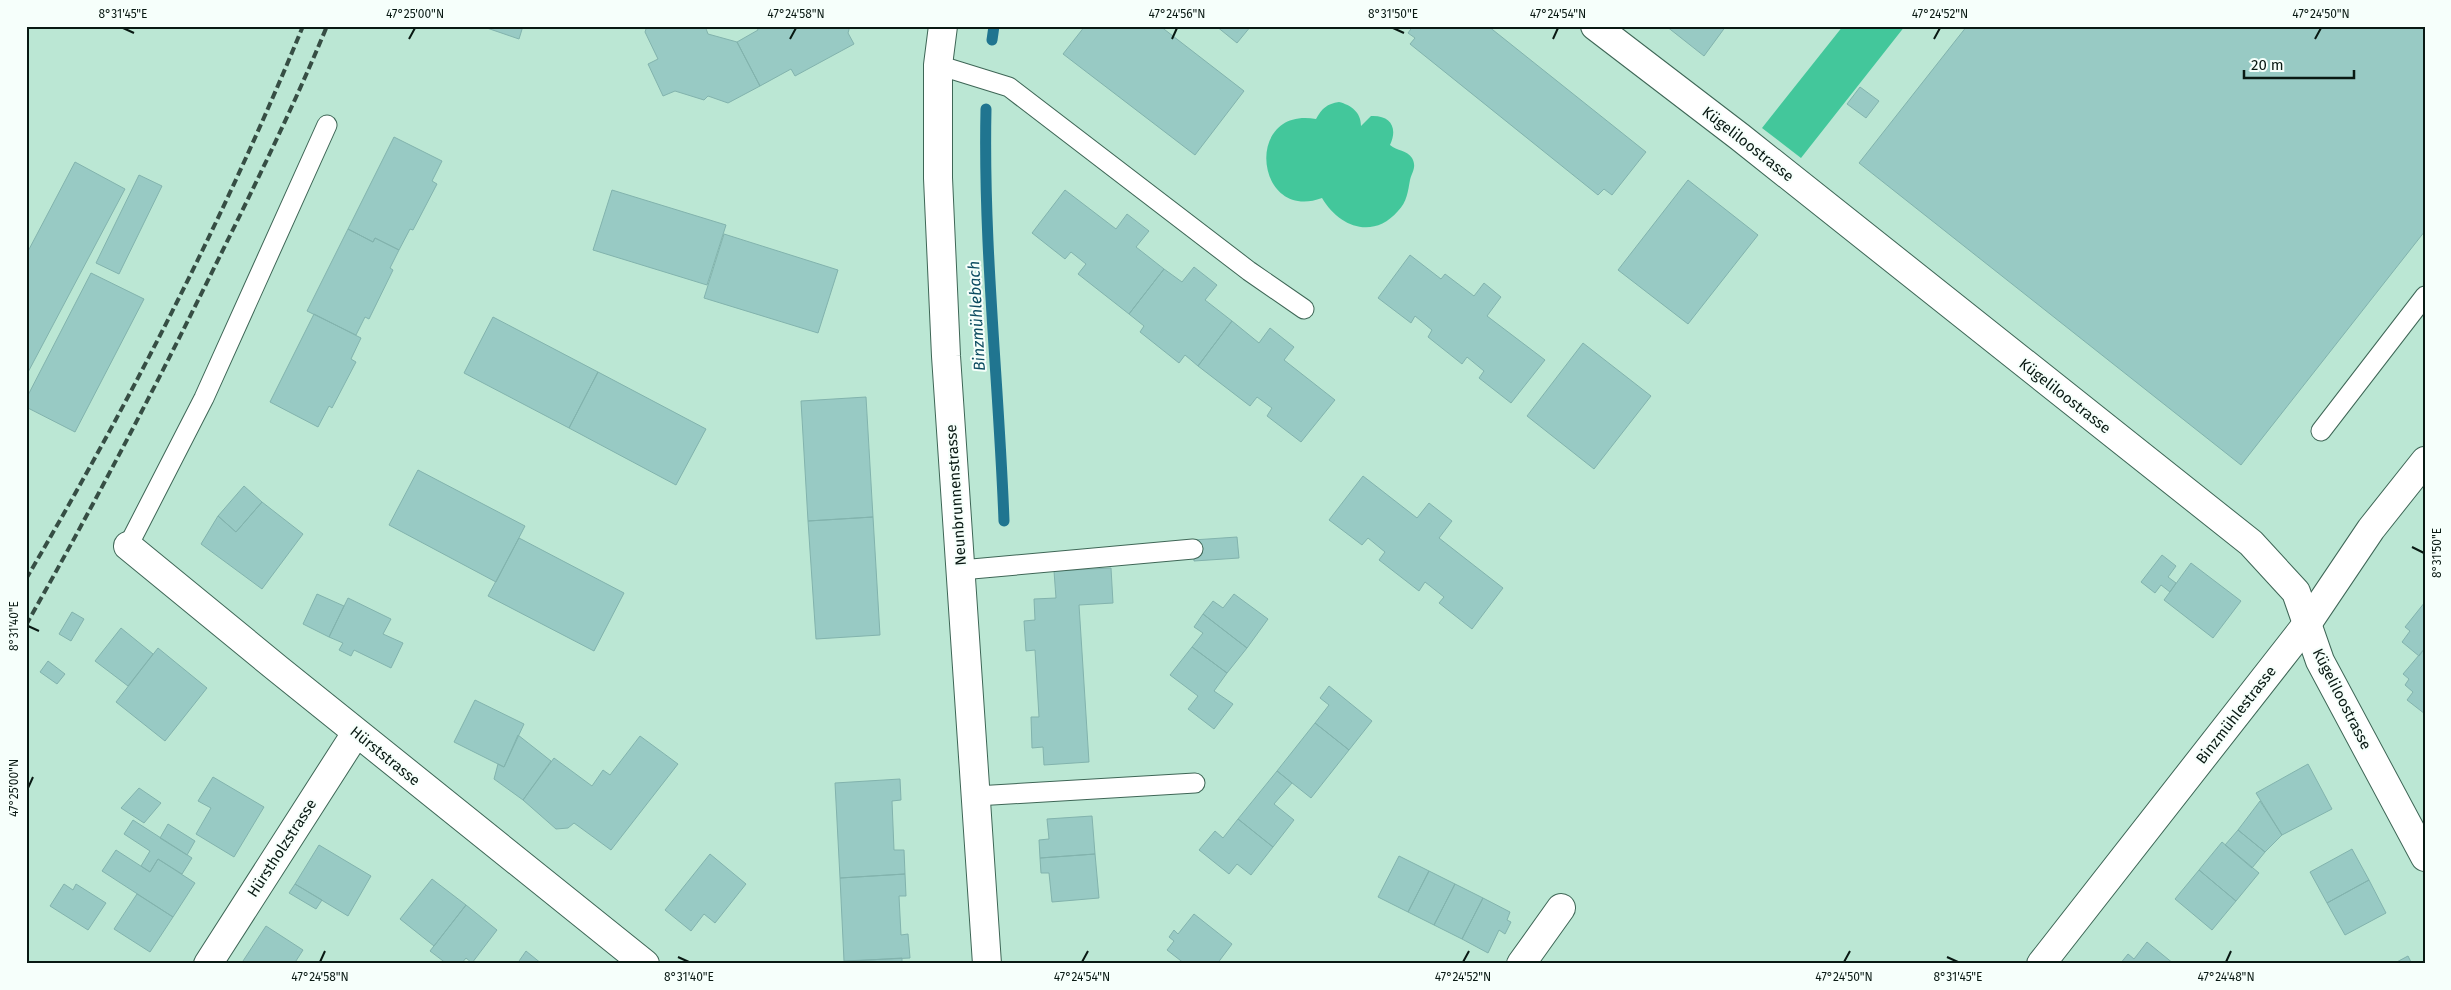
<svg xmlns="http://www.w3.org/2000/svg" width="2451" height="990" font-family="'Fira Sans',sans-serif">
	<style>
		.green { fill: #43c79b }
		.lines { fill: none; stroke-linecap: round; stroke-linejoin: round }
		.stream { stroke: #207590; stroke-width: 11 }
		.building { fill: #98cac4; stroke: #82b3ad }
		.service-casing { stroke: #3e6656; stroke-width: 21 }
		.minor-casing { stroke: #3e6656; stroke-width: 30 }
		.tertiary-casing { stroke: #3e6656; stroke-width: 30 }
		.service { stroke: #fff; stroke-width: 19 }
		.minor { stroke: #fff; stroke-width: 28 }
		.tertiary { stroke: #fff; stroke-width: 28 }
		.rail { stroke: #364e44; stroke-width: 4; stroke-dasharray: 8 4; stroke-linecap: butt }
		.ticks { fill: none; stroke: #091913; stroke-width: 2 }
		.labels { text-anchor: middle; stroke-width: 4; stroke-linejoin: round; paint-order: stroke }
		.street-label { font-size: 15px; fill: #091913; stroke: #f6fffb }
		.water-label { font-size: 16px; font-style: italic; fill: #0c4b60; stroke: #f6fffb }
		.neatline { fill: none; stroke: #091913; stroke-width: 2 }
		.ticks-label { font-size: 12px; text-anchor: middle; fill: #091913 }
	</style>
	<rect width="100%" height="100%" fill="#bbe7d4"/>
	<path class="green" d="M1843,26H1905L1801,158L1762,128Z
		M1339,102C1351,105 1361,112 1361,126L1371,116C1391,115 1398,128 1390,145C1397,151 1407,150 1412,158C1417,167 1412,172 1410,180C1408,191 1407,202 1398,211C1373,240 1339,227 1322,198C1255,223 1243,106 1316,119C1322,108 1327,104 1339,102Z"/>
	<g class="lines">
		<path class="stream" d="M992,40L994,26
			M986,109C983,247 999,384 1004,521"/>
	</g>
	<path class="building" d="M481,26H523L519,39Z
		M647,26H705L708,34L737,42L760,86L728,103L708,96L704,100L675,91L663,96L648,64L658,59L645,32Z
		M756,26H850L848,33L854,44L795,76L791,69L760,86L737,42L758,30Z
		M1085,26H1160L1244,91L1195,155L1063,54Z
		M1216,26H1251L1237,43Z
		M1413,26H1488L1646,152L1612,195L1604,189L1598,195L1410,44L1415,38L1408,33Z
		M1666,26H1726L1704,56Z
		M1967,26H2425V231L2241,465L1859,163Z
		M1860,87L1879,101L1866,118L1847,104Z
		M394,137L442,161L432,181L437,184L413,230L410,229L399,250L375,238L373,242L348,229Z
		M75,162L125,189L26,376V255Z
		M139,175L162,186L119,274L96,263Z
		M1688,180L1758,235L1688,324L1618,270Z
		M612,190L726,225L707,285L593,250Z
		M1065,190L1116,229L1127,214L1149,231L1136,247L1164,269L1129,314L1078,274L1086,264L1071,252L1065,259L1032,233Z
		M348,229L373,242L375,238L399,250L390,268L393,270L369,319L365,317L356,335L307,311Z
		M724,234L838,270L818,333L704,298Z
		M1410,255L1441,279L1445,274L1474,296L1484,283L1501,297L1487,316L1545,360L1511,403L1479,378L1484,371L1467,357L1462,364L1428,337L1432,330L1415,316L1411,323L1378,298Z
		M1194,267L1217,285L1205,300L1232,321L1198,366L1185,355L1179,363L1140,332L1144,326L1129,314L1164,269L1182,282Z
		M91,273L144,299L75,432L26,407V399Z
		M314,314L361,338L351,359L356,362L332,408L329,406L318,427L270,402Z
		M493,317L598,372L569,428L464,373Z
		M1232,321L1259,343L1270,328L1294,347L1284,360L1335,400L1301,442L1267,416L1272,408L1257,397L1250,406L1198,366Z
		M1583,343L1651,396L1594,469L1527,416Z
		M598,372L706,429L676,485L569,428Z
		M866,397L873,517L808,521L801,401Z
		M418,470L525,526L496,582L389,525Z
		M1363,476L1417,518L1429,503L1452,521L1439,538L1503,588L1472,629L1439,603L1444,597L1425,582L1419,591L1379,560L1385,552L1368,538L1362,545L1329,520Z
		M244,486L262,502L236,532L218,516Z
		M262,502L303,534L262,589L201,544L218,516L236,532Z
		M873,517L880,635L816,639L808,521Z
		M1237,537L1239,558L1194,561L1193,540Z
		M519,538L624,593L594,651L488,596Z
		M2162,555L2176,566L2168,577L2176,583L2170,592L2161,585L2155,593L2141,582Z
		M2191,563L2241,601L2213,638L2164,600Z
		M1111,568L1113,603L1079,605L1089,762L1044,765L1043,747L1032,748L1031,717H1039L1035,650L1026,651L1024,621L1035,620L1034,599L1056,598L1054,571Z
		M317,594L344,606L329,637L303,624Z
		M1234,594L1268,619L1247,648L1203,614L1213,601L1223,608Z
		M348,598L391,619L383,634L403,643L391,668L354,650L351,656L339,650L343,643L329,637Z
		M2425,602V648L2419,656L2402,642L2410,631L2405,627Z
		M72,612L84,619L71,641L59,634Z
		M1203,614L1247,648L1227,673L1192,647L1203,633L1194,627Z
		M121,628L153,654L128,686L95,661Z
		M1192,647L1227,673L1214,691L1233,704L1214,729L1188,709L1198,696L1170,675Z
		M158,648L207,688L165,741L116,702Z
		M2425,648V714L2407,700L2413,692L2405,685L2409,679L2403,674Z
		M48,661L65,674L57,684L40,672Z
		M1329,686L1372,721L1349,750L1315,723L1329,705L1320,698Z
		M475,700L524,724L504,767L454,742Z
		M1315,723L1349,750L1311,798L1277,771Z
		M518,735L551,761L523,800L494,779L498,764L504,767Z
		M640,736L678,764L611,850L574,823L568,828L556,829L523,800L554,758L592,786L603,770L610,775Z
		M2308,764L2332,809L2282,835L2256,793Z
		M1277,771L1292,783L1274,804L1294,820L1273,847L1238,819Z
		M213,777L264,807L234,857L196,834L211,808L198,801Z
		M900,779L901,800L892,801L894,850H904L905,874L840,878L835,783Z
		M139,788L161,803L144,823L121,808Z
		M2260,801L2282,835L2265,852L2238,830Z
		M1092,816L1095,854L1040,858L1039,840L1049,839L1047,819Z
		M1238,819L1273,847L1251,875L1237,864L1229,874L1199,850L1215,831L1223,838Z
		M133,820L192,858L182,874L158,859L150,872L141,866L150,851L124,834Z
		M168,824L195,841L187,855L160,838Z
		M2238,830L2265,852L2252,868L2225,845Z
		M2222,842L2259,873L2236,901L2199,870Z
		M319,845L371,876L348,916L295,884Z
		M2352,849L2369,880L2327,903L2310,872Z
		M116,850L150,872L158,859L195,883L173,917L102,871Z
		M710,854L746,884L715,923L704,914L691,931L665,910Z
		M1095,854L1099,898L1052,902L1049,873H1041L1040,858Z
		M1399,856L1429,871L1408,912L1378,897Z
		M2199,870L2236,901L2212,930L2175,899Z
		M1429,871L1455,884L1434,925L1408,912Z
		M905,874L906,896H899L901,935L908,934L910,958L844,961L840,878Z
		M432,879L466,905L434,946L400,919Z
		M2369,880L2386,913L2345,935L2327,903Z
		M64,884L73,890L76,884L106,903L88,930L50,906Z
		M295,884L322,900L316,909L289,893Z
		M1455,884L1483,898L1462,939L1434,925Z
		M137,894L173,917L150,952L114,929Z
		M1483,898L1510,912L1507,920L1511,922L1505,934L1499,930L1488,953L1462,939Z
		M466,905L497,930L472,963L466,958L461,964H447L430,951Z
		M1194,914L1232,944L1217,964H1185L1167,950L1174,941L1169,937L1174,930L1178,934Z
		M266,926L303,950L294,964H246L243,961Z
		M2147,942L2174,964H2120L2128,954L2134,959Z
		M526,951L542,964H517Z
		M2408,956L2412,964H2393Z
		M902,958V964H836V962Z"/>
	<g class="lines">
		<g class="service-casing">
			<path id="service" d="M938,65L1009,87L1249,271L1304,309
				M2321,431L2425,296
				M128,546L204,398L327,125
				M961,570L1193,549
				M976,796L1195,783"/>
		</g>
		<g class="minor-casing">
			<path id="minor" d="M943,26L938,65V178L946,356L987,964
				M1595,26L1740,137L2251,543L2296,592L2320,661L2425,857
				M128,546L278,669L645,964
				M208,964L356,733
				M1521,964L1561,908"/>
		</g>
		<g class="tertiary-casing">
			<path id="tertiary" d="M2041,964L2307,624L2371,529L2425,461"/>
		</g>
		<use href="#service" class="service"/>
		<use href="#minor" class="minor"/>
		<use href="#tertiary" class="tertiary"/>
		<path class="rail" d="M26,579C130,402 225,216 303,26
			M26,625C93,507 155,388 215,266C254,187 293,108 327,26"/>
	</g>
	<path class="ticks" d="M123,28L134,33M1393,28L1404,33M409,39L415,28M790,39L796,28M1172,39L1177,28M1553,39L1558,28M1934,39L1940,28M2315,39L2321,28M2412,547L2424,553M28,626L39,631M28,788L33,777M678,957L689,962M1947,957L1958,962M320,962L325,951M1082,962L1088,951M1463,962L1469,951M1844,962L1850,951M2226,962L2231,951"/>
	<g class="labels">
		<g class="street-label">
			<text transform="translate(1748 144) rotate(38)" y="5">Kügeliloostrasse</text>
			<text transform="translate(2065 396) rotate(38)" y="5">Kügeliloostrasse</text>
			<text transform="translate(956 495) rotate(-94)" y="5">Neunbrunnenstrasse</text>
			<text transform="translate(2342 699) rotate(63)" y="5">Kügeliloostrasse</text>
			<text transform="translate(2236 715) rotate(-52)" y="5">Binzmühlestrasse</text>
			<text transform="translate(385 756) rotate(39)" y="5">Hürststrasse</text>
			<text transform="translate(282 848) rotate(-57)" y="5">Hürstholzstrasse</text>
		</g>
		<g class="water-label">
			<text transform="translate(976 316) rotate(-93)" y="6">Binzmühlebach</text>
		</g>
	</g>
	<rect width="2451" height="990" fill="none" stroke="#f6fffb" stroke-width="55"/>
	<path d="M2244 70v8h110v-8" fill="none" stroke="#091913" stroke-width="2.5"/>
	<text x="2251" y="70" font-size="15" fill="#091913" stroke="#f6fffb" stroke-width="4" paint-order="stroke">20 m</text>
	<rect x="28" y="28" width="2396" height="934" class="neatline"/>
	<g class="ticks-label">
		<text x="123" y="18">8°31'45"E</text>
		<text x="415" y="18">47°25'00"N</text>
		<text x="796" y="18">47°24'58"N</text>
		<text x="1177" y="18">47°24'56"N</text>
		<text x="1393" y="18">8°31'50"E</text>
		<text x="1558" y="18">47°24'54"N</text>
		<text x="1940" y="18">47°24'52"N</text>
		<text x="2321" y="18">47°24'50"N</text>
		<text transform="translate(2437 553) rotate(-90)" y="4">8°31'50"E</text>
		<text transform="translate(14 626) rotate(-90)" y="4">8°31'40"E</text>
		<text transform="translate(14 788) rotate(-90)" y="4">47°25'00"N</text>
		<text x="320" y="981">47°24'58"N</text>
		<text x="689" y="981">8°31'40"E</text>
		<text x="1082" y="981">47°24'54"N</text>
		<text x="1463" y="981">47°24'52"N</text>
		<text x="1844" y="981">47°24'50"N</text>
		<text x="1958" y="981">8°31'45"E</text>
		<text x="2226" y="981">47°24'48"N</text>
	</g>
</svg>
